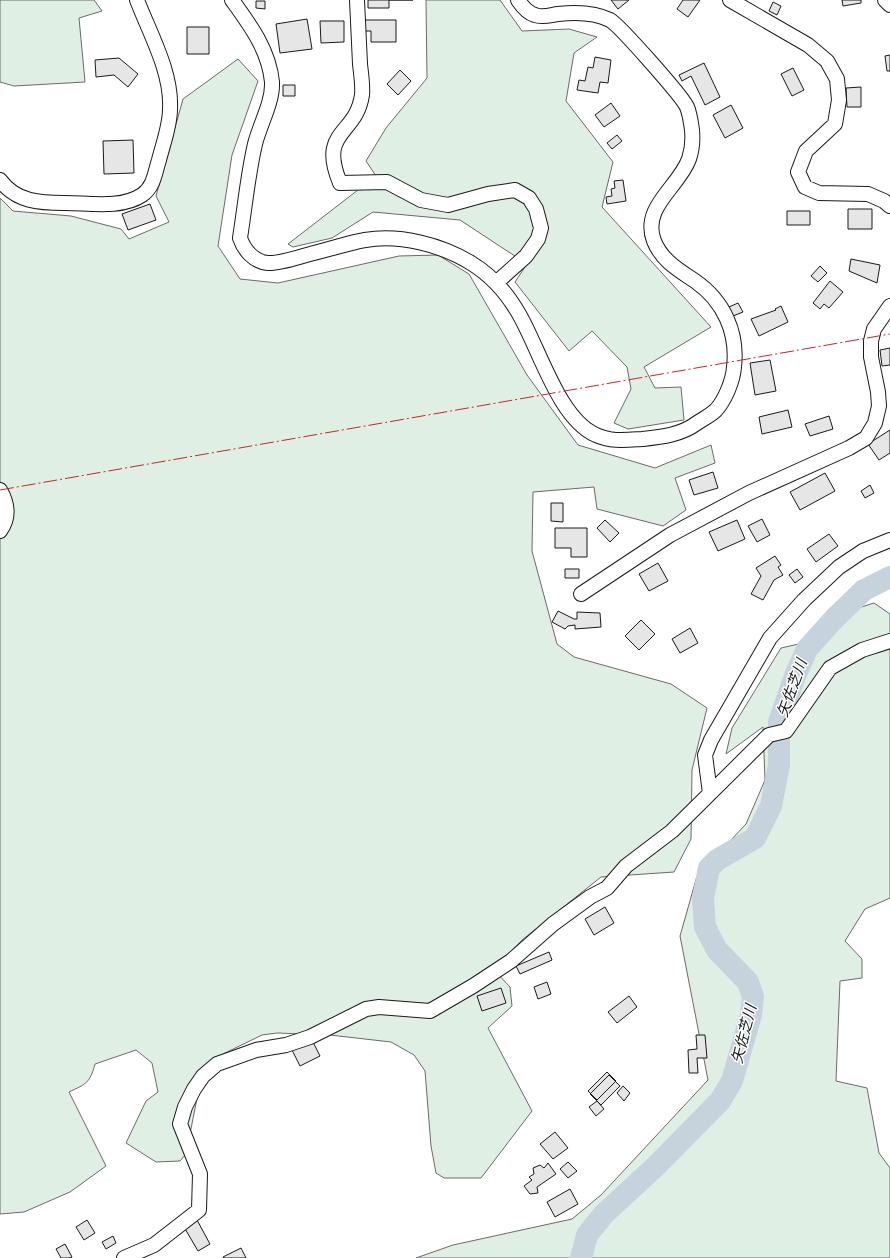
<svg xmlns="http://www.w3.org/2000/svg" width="890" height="1258" font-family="Bitter,'Noto Sans JP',serif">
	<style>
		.green { fill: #e0efe3; stroke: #6a6a6a }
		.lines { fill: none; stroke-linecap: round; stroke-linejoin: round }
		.river { stroke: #c6d2dc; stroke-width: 22 }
		.building { fill: #e6e6e6; stroke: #1a1a1a }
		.minor-casing { stroke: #1a1a1a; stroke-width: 16 }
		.minor { stroke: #fff; stroke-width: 14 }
		.power { stroke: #c62828; stroke-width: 1; stroke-dasharray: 14 3 2 3; stroke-linecap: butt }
		.labels { text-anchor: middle; stroke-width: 3; stroke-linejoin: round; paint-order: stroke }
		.water-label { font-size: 15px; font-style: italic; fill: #1a1a1a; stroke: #fff }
	</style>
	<rect width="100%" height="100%" fill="#fff"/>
	<path class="green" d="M0,0H94L102,11L79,18L85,82L14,86L0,82Z
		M426,0H500L522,31L569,29L597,37L574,53L566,101L613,162L602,207L711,327L644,367L655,388L681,387L684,420L628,429L614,423L631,389L627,367L592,331L569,351L515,282L527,264L460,220L373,212L332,238L293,247L288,244L376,176L366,161L386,128L427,78Z
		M238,59L258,81L232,155L218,246L240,279L278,283L399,256L438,255L469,274L527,375L578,445L655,468L711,445L715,463L675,478L686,510L663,526L597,509L594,487L533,492L532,551L557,644L574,657L671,684L707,708L692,770L691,839L674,872L601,877L522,940L494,970L510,987L512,1006L488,1028L532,1111L481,1178H444L436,1173L431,1146L425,1071L414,1055L391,1042L330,1035L277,1033L262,1035L221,1055L202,1073L186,1154L180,1161L156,1162L126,1143L146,1101L158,1092L152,1063L136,1050L95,1064C90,1083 86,1084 69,1092L106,1166L70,1192L24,1212L0,1214V198L13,211L71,216L121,229L129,239L169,222L156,196L183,99Z
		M874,603L890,614V898L865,909L845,941L862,959V978L840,981L836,1081L867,1088L879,1153L890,1168V1258H416L453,1245L572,1219L601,1195L708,1080L680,936L697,876L746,824L765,780L763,727L726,754L732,728L781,648L821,639L855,609Z"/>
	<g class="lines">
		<path class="river" d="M581,1258L587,1235L604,1214L655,1167L720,1101L732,1081L751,1015L753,997L748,982L717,950L705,927L703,898L709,868L717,860L755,838L771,806L779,765V722L795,676L807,649L835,618L864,590L890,577"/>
	</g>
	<path class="building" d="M368,0H413H389V8H368Z
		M611,0H629L618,9Z
		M683,0H700L688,17L677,9Z
		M842,0H861V3L843,6Z
		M256,1H265V9L256,8Z
		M773,2L781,6L777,15L769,11Z
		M307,19L312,49L280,53L276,24Z
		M365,20H396V42H371V31H365Z
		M320,21H344V42L321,43Z
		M187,27H209V54H187Z
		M890,55V71H887L885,56Z
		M595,57L611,60L608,83L600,82L598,93L577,90L579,80L585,81L588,67L593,68Z
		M119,58L138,74L128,87L114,75L96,77L95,60Z
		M704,63L720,97L705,105L691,76L682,81L679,75Z
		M793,68L804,90L792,96L781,74Z
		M400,70L411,81L398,95L387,84Z
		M283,85H295V96H283Z
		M861,87V107H847L846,88Z
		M611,103L620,116L604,127L595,115Z
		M731,105L743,128L725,138L713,115Z
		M617,135L622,141L612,149L607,143Z
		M133,140L134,173L104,174L103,141Z
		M623,180L626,201L607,204L606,197L612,196L611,189L615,188L614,181Z
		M150,204L156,220L128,230L122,214Z
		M848,209H872V229H848Z
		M787,211H810V225H787Z
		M851,259L880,265L877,283L849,271Z
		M820,266L827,273L818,282L811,276Z
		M830,281L843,292L829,308L824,304L820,309L813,303Z
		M738,303L743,312L733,316L729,307Z
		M781,306L788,322L759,336L751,319L776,310L775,309Z
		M890,348V365L882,366L880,350Z
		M770,360L776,391L755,395L750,363Z
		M788,410L792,427L762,434L759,417Z
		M829,416L833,429L810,436L805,424Z
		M890,430V453L879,460L868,444Z
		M713,472L718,488L694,495L689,480Z
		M825,473L835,491L800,510L790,492Z
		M870,485L874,493L865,498L861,491Z
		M551,503H563V522L551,521Z
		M762,519L770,535L757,542L748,526Z
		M605,520L619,533L610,542L597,528Z
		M737,520L745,539L718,551L709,532Z
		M555,528H587V557H571V548H555Z
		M829,534L838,546L816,562L807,549Z
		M775,556L781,565L778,567L783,575L774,580L763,600L751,594L761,576L756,568Z
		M658,563L668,581L649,591L639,574Z
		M565,569H579V578H565Z
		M797,569L803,577L795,583L789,575Z
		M558,611L574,619H577V612L600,613L601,627L575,629V625L568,626L565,629L552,622Z
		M641,620L655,634L639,650L625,636Z
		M690,628L698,643L680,653L672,639Z
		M605,907L614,923L594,935L585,919Z
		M549,952L552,960L520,974L516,966Z
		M547,982L551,994L538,999L534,987Z
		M501,988L506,1003L482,1011L477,996Z
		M629,996L637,1007L617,1023L608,1012Z
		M696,1035H705L707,1058H697L698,1073H689L688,1050L697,1049Z
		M311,1038L320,1056L300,1066L291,1048Z
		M607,1072L616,1081L597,1100L588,1091Z
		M609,1075L620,1086L601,1105L590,1094Z
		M623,1086L630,1093L624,1101L617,1093Z
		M597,1101L604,1109L596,1116L589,1107Z
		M555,1132L568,1148L553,1159L540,1144Z
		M568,1162L577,1171L568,1178L560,1169Z
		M548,1163L556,1174L537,1187L538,1193L530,1194L524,1186L532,1180L529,1177L534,1174L533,1168L540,1165L544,1168Z
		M570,1189L578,1204L555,1217L547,1202Z
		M87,1220L95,1233L84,1240L76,1227Z
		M197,1220L210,1244L198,1251L184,1227Z
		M113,1236L116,1243L106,1249L102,1242Z
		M65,1244L72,1257L69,1258H61L56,1249Z
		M241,1248L246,1258H223V1257Z"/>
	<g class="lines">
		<g class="minor-casing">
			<path id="minor" d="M232,0C250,25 269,50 272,82C273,102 260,124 255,144C248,174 245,206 240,238C244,250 254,262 268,263C280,264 301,256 314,253C331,249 348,243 365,240C400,234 442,245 471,263C489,274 505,291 516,309C538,343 557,418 596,435C611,442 626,440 642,439C661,437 681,435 697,423C703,419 711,415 716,410C725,400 733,381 734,367C738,333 724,301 695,281C679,270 662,261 654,241C641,207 679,187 689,159C692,150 693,140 692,130C691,123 690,114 687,107C682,96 620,26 610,20C594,12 575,12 558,14C551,15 542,18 535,15C528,13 522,6 518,0
				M357,0C358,21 359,43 360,64C361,74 363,85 362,95C356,136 318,130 340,183L387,182L421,200L448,205L488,194L515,190L529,198L536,209L541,228L538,239L526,256L496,283
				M730,0L808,45L827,61L837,79L839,100L835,124L806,151L798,172L805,187L819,193L868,194L884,201L890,206
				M885,0L890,5
				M0,180C16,202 40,203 65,203C89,203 121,209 142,195C154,187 155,172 159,160C163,144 170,126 170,109C172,72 150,34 137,0
				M0,490C8,504 10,517 0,531
				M581,594L670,535L749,493L849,448L866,438L875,423L879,406L878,392L871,357V341L874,329L890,306
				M710,793L705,755L711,740L770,638L804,600L839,567L863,551L890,540
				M124,1258L154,1245L199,1210L200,1174L180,1124L185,1107L194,1089L203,1076L217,1064L256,1050L286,1045L310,1037L366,1009L379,1007L430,1011L473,986L511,961L553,924L590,897L607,888L626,866L672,831L769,735L786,731L830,668L862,650L890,641"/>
		</g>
		<use href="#minor" class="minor"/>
		<path class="power" d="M0,490L890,334"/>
	</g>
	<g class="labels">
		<g class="water-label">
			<text transform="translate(792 688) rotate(-70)" y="5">矢佐芝川</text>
			<text transform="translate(744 1034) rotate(-76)" y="5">矢佐芝川</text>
		</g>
	</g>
</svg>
